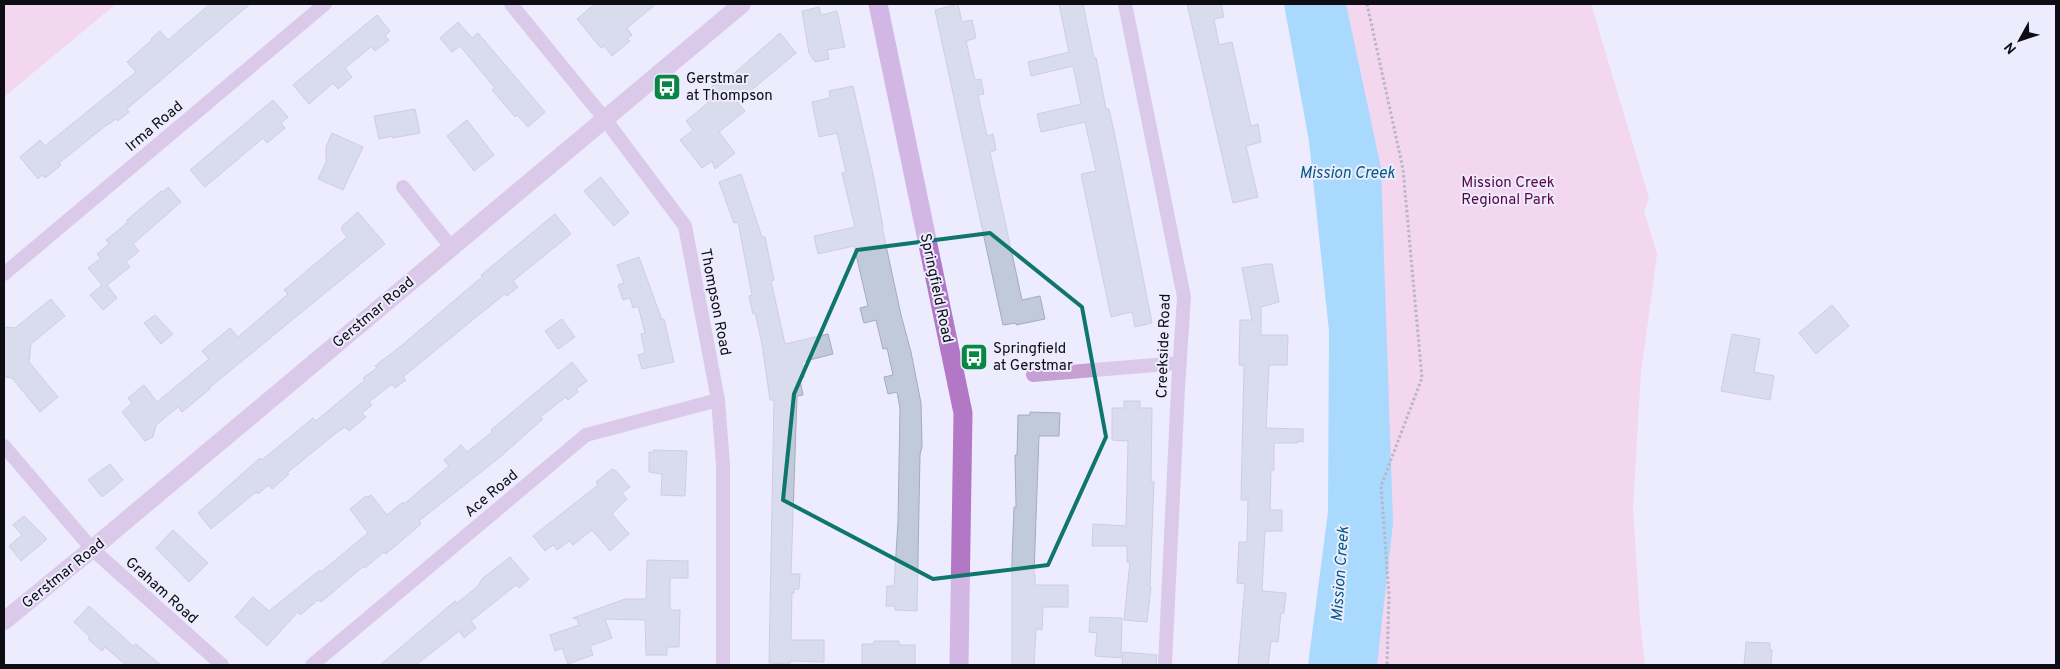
<svg xmlns="http://www.w3.org/2000/svg" width="2060" height="669" font-family="Overpass,sans-serif">
	<style>
		.green { fill: #f9bfde }
		.water { fill: #57c3fc }
		.building { fill: #c0cada; stroke: #a4acbc }
		.lines { fill: none; stroke-linecap: round; stroke-linejoin: round }
		.path { stroke: #797783; stroke-width: 3; stroke-dasharray: 2.5 2.5; stroke-linecap: butt }
		.minor { stroke: #c6a0d3; stroke-width: 14 }
		.tertiary { stroke: #c6a0d3; stroke-width: 18 }
		.secondary { stroke: #b278c5; stroke-width: 19 }
		.marked { fill: none; stroke: #0f766e; stroke-width: 4; stroke-linejoin: round }
		.labels { text-anchor: middle; stroke-width: 4; stroke-linejoin: round; paint-order: stroke }
		.poi-label { font-size: 15px; fill: #0e0d13; stroke: #edebfe; text-anchor: start }
		.street-label { font-size: 15px; fill: #0e0d13; stroke: #edebfe }
		.park-label { font-size: 15px; fill: #59073f; stroke: #edebfe }
		.water-label { font-size: 16px; font-style: italic; fill: #005c81; stroke: #edebfe }
	</style>
	<rect width="100%" height="100%" fill="#edebfe"/>
	<path class="green" d="M4,4H116L4,97Z
		M1342,4H1591L1649,198L1644,211L1657,254L1641,373L1633,506L1640,621L1645,665H1362Z"/>
	<path class="water" d="M1284,4H1346L1381,168L1393,523L1377,665H1308L1328,512L1329,331L1309,141Z"/>
	<path class="building" d="M210,4H250L127,109L129,112L118,121L116,119L104,127L59,163L61,165L45,178L42,175L38,179L20,157L40,140L45,146L136,72L127,62L152,40L151,39L160,31L168,40Z
		M595,4H656L627,28L632,35L627,39L630,41L612,56L604,46L601,48L577,19Z
		M958,4L962,22L972,20L976,38L966,41L975,80L981,79L984,94L978,95L987,136L993,134L996,150L990,152L1022,300L1040,296L1045,319L1016,325V323L1003,325L935,10Z
		M1059,4H1083L1094,58H1096L1106,109H1109L1115,136L1152,323L1135,327L1132,312L1111,317L1081,174L1096,171L1085,122L1041,132L1037,114L1081,104L1073,66L1031,76L1028,62L1069,52Z
		M1187,4H1221L1224,17L1214,19L1219,45L1232,42L1251,126L1258,124L1261,142L1246,146L1258,197L1233,203Z
		M819,7L821,15L837,11L845,47L827,50L829,59L815,62L809,53L802,11Z
		M377,15L390,31L385,36L389,40L375,51L371,47L345,68L352,77L338,89L333,83L309,104L293,85Z
		M458,22L472,38L478,33L545,112L528,127L517,115L515,117L492,90L495,88L460,46L452,52L440,38Z
		M780,33L796,53L737,102L745,111L719,132L735,153L715,169L712,161L702,168L680,140L693,130L686,121L708,103L704,98L712,92L709,89L726,75L729,78Z
		M853,86L873,174L883,227H882L901,315L911,352L921,403L922,446L920,455L917,611L895,610V606H886L887,586H894L898,522L900,408L897,392L888,394L884,377L893,375L887,348L883,349L876,320L864,323L860,308L868,306L854,246L818,254L814,236L855,227L842,173L846,172L837,133L819,137L812,102L830,98L829,91Z
		M273,100L288,117L281,123L285,128L267,143L263,138L205,187L190,170Z
		M415,109L420,133L392,138V136L379,139L374,116Z
		M467,120L494,155L474,171L447,136Z
		M332,133L363,147L343,190L318,179L326,162V147Z
		M741,174L762,237H765L774,280L771,281L785,344L828,334L833,354L802,362L804,377L800,380L803,395L797,396L791,574H800L799,589H794V593H792L791,640H824V662L791,661L790,664L769,663L774,400H770L762,344L755,313L753,314L749,296L752,295L738,222L734,223L719,182Z
		M601,177L629,213L614,226L584,191Z
		M168,187L181,202L133,244L139,251L126,262L130,267L107,285L117,298L103,310L90,295L102,285L88,268L101,258L97,254L109,244L106,240L128,222L127,220L161,191L163,192Z
		M358,212L385,244L209,388L210,389L182,412L178,407L156,425L153,437L145,441L122,412L132,403L128,398L144,385L157,402L209,359L202,351L230,328L238,337L288,294L284,290L347,237L342,231V226Z
		M555,214L571,234L513,281L518,287L507,296L505,294L470,322L403,377L406,380L395,388L392,384L369,402L372,405L362,413L366,417L349,431L345,427L336,433L287,473L289,474L272,489L269,485L258,494L256,492L211,529L198,513L260,458L262,460L313,418L316,421L365,380L363,378L377,368L375,366L401,346L483,276L481,275Z
		M639,257L662,320L664,319L674,362L642,369L638,355L645,353L641,334L645,333L638,306L633,308L630,298L623,300L618,285L624,283L617,265Z
		M1266,264H1272L1279,302L1261,307V335H1288L1287,365H1269L1266,428L1303,429V442L1298,441V443H1274V470H1271L1270,510H1282V531H1265L1262,591L1286,593L1284,613H1281L1278,642L1271,641L1268,665H1238L1245,584L1237,583L1239,542H1247L1248,500H1241L1244,365H1239L1240,320H1252L1242,268Z
		M51,299L65,316L31,344L29,362L58,397L40,412L12,378L4,377V327L15,328Z
		M1832,305L1849,326L1816,354L1799,333Z
		M155,315L173,334L161,344L144,323Z
		M562,319L575,337L558,349L545,331Z
		M1732,334L1760,339L1754,372L1774,376L1770,400L1721,391Z
		M572,362L587,381L576,389L578,392L568,400L566,397L540,417L543,419L500,457L419,521L421,524L386,554L384,552L365,568L364,566L321,602L318,600L300,615L298,612L267,646L235,617L253,597L269,611L320,570L321,572L368,533L350,509L366,496L368,497L371,495L387,515L403,502L404,504L449,466L444,460L461,445L467,452L492,432L491,430Z
		M1124,401H1140V408H1152L1151,482H1154L1153,506L1150,587H1151L1147,622L1124,620L1130,562H1127V546H1092L1093,524L1126,526L1128,441L1112,440V408H1124Z
		M1030,412L1060,413L1059,436H1039L1034,574L1035,575V585H1068V607H1043L1042,630L1036,629L1034,665H1012V559L1014,507H1016L1015,455H1017L1018,415H1030Z
		M653,450L687,451L685,496L661,495L662,474L649,472V452L653,453Z
		M110,464L123,480L102,497L88,480Z
		M612,469L616,471L630,487L622,493L627,499L612,514L629,534L610,551L592,530L573,545L569,541L557,550L553,545L545,551L533,536L598,485L596,482Z
		M24,516L47,539L21,561L9,546L22,535L13,525Z
		M173,530L208,563L189,582L156,548Z
		M510,557L529,579L519,588L516,585L471,621L476,628L464,638L459,631L416,665H380L455,601L457,603L477,587L483,578Z
		M647,560L688,561V578H670V610H680L679,647H667V655H646L645,620L605,619L612,638L590,646L593,655L568,664L562,648L555,651L550,635L579,625L577,619L573,618L625,599H646Z
		M89,606L133,646L136,644L161,665H126L105,647L102,651L88,639L90,637L74,622Z
		M1090,617L1122,618L1121,658L1095,656L1097,633L1089,632Z
		M874,641H899V645H915V665H862V644H874Z
		M1746,642L1770,643V650H1772L1771,665H1744Z
		M1123,652L1157,655L1156,665H1122Z"/>
	<g class="lines">
		<path class="path" d="M1367,4L1403,169L1422,378L1381,486L1389,595L1387,665"/>
		<path class="minor" d="M511,4L604,118L685,226L718,400L723,465V665
			M1125,4L1184,297L1178,388L1165,665
			M403,187L451,247
			M4,274L325,4
			M1033,375L1180,363
			M4,446L92,549L222,665
			M312,665L586,435L718,400"/>
		<path class="tertiary" d="M4,621L92,549L742,4"/>
		<path class="secondary" d="M878,4L963,413L959,665"/>
	</g>
	<path d="M0 0H2060V669H0ZM990,233L1082,307L1106,437L1048,565L933,579L783,500L794,394L857,250Z" fill="#edebfe" fill-opacity=".55" fill-rule="evenodd"/>
	<path class="marked" d="M990,233L1082,307L1106,437L1048,565L933,579L783,500L794,394L857,250Z"/>
	<defs>
		<g id="bus-square" transform="scale(1.4375)"><rect x="-9" y="-9" width="18" height="18" rx="4" fill="#078743" stroke="#edebfe"/><path d="M-5-6H5V4H4V6H2V4H-2V6H-4V4H-5ZM-3.5-4V0h7V-4ZM-3.5 1.2v1.5H-2V1.2ZM2 1.2v1.5H3.5V1.2Z" fill="#fff"/></g>
	</defs>
	<g fill-rule="evenodd">
		<use href="#bus-square" x="667" y="87"/>
		<use href="#bus-square" x="974" y="357"/>
	</g>
	<g class="labels">
		<g class="poi-label">
			<text x="686" y="83">Gerstmar<tspan x="686" dy="17">at Thompson</tspan></text>
			<text x="993" y="353">Springfield<tspan x="993" dy="17">at Gerstmar</tspan></text>
		</g>
		<g class="street-label">
			<text transform="translate(154 126) rotate(-40)" y="5">Irma Road</text>
			<text transform="translate(937 288) rotate(78)" y="5">Springfield Road</text>
			<text transform="translate(716 302) rotate(79)" y="5">Thompson Road</text>
			<text transform="translate(373 312) rotate(-40)" y="5">Gerstmar Road</text>
			<text transform="translate(1163 346) rotate(-88)" y="5">Creekside Road</text>
			<text transform="translate(491 493) rotate(-40)" y="5">Ace Road</text>
			<text transform="translate(63 573) rotate(-39)" y="5">Gerstmar Road</text>
			<text transform="translate(162 590) rotate(42)" y="5">Graham Road</text>
		</g>
		<g class="park-label">
			<text x="1508" y="187">Mission Creek<tspan x="1508" dy="17">Regional Park</tspan></text>
		</g>
		<g class="water-label">
			<text x="1347" y="178">Mission Creek</text>
			<text transform="translate(1339 574) rotate(-86)" y="6">Mission Creek</text>
		</g>
	</g>
	<rect width="2060" height="669" fill="none" stroke="#0e0d13" stroke-width="10"/>
	<g transform="translate(2020 40) rotate(230)" stroke="#edebfe" stroke-width="4" paint-order="stroke">
	<path d="M0-4L9 19L0 12L-9 19Z" fill="#0e0d13"/>
	<text y="-8" font-size="14" font-weight="bold" text-anchor="middle" fill="#0e0d13">N</text>
	</g>
</svg>
